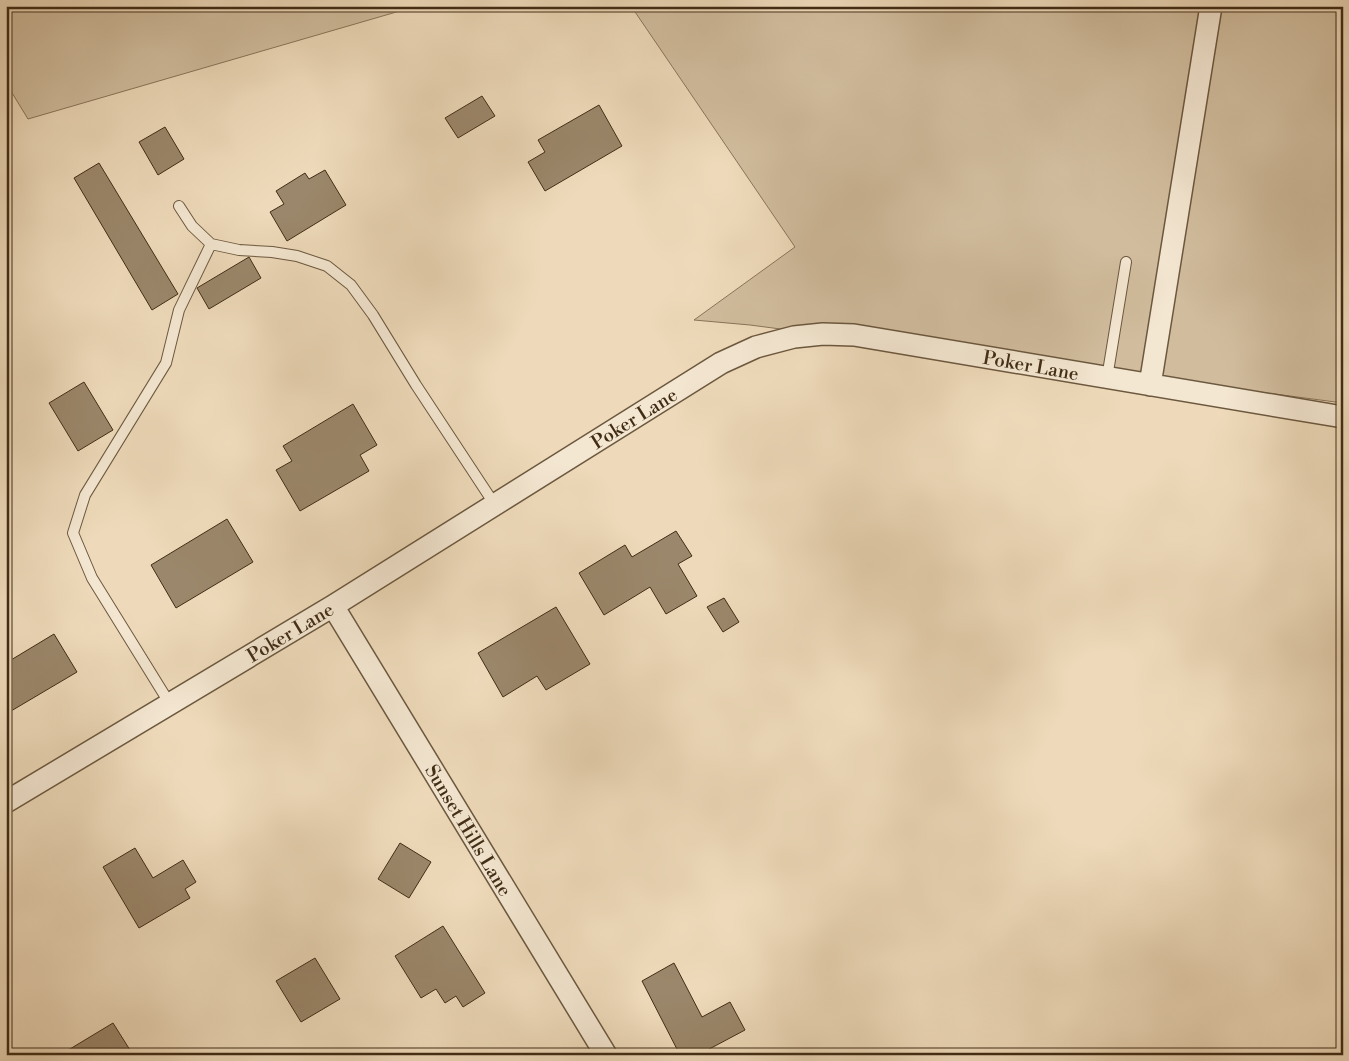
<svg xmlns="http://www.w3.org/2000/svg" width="1349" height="1061" font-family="'Libre Bodoni',serif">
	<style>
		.green { fill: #d1bd9e; stroke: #89755a }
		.building { fill: #9b876b; stroke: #412d16 }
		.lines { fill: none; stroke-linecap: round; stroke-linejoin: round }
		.service-casing { stroke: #6c583f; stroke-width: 12 }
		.minor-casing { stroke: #6c583f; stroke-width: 24 }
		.service { stroke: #f4e7d2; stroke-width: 10 }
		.minor { stroke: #f4e7d2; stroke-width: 21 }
		.labels { text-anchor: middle; stroke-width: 4; stroke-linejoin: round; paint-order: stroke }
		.street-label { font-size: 19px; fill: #412d16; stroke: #f4e7d2 }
	</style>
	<rect width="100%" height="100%" fill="#eedaba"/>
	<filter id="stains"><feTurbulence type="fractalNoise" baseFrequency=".004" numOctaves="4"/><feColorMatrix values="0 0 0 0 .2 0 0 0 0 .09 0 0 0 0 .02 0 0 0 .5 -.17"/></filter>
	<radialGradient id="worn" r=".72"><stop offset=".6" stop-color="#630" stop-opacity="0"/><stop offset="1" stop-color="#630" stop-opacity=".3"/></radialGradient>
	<path class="green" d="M6,6H417L28,119L6,83Z
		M631,6H1343V403L750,325L694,320L795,247Z"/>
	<path class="building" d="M482,96L495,116L458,138L445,118Z
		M599,105L622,146L545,191L528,162L545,152L538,140Z
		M165,127L184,159L158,175L139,142Z
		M99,163L178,294L152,310L74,178Z
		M325,170L346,205L287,241L270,212L284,204L276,191L305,173L309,179Z
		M249,257L261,278L209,309L197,288Z
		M84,382L113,430L78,451L49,403Z
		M353,404L377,445L360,455L369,471L300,511L276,470L292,461L283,446Z
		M227,519L253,562L176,608L151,565Z
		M676,531L692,556L678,564L697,596L666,614L650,587L604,615L579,573L625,545L632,557Z
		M724,598L739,622L723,632L707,607Z
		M556,607L590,664L546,690L537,676L503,697L478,653Z
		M54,634L77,672L6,714V663Z
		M400,843L431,862L409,898L378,879Z
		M135,848L153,878L183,860L196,882L185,889L190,898L139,928L103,867Z
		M443,926L485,993L463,1007L456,996L445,1003L436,989L421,998L395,956Z
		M315,958L340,999L301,1022L276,981Z
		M674,963L702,1017L730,1002L745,1030L698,1055H680L642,981Z
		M113,1023L130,1050L122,1055H60Z"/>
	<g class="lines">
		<g class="service-casing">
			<path id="service" d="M179,206L192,226L211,244L239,250L272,252L297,256L327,266L351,285L373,315L416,385L495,505
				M1107,378L1126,262
				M170,704L92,578L73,533L85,495L166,363L179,310L211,244"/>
		</g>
		<g class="minor-casing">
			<path id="minor" d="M1150,385L1211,6
				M333,606L606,1055
				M6,802L333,606L721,363L756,347L794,337L823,334L854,335L1343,417"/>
		</g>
		<use href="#service" class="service"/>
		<use href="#minor" class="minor"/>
	</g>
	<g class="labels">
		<g class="street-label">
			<text transform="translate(1031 365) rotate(10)" y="7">Poker Lane</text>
			<text transform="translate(634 418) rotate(-32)" y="7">Poker Lane</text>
			<text transform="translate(290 632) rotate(-31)" y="7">Poker Lane</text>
			<text transform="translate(469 830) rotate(59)" y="7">Sunset Hills Lane</text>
		</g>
	</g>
	<rect width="1349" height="1061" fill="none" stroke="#eedaba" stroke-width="25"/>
	<rect x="8" y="8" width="1334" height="1046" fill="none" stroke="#412d16" stroke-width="2.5"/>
	<rect x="12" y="12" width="1324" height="1036" fill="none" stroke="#412d16"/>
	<rect width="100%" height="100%" filter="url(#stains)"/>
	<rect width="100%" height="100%" fill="url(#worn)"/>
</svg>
